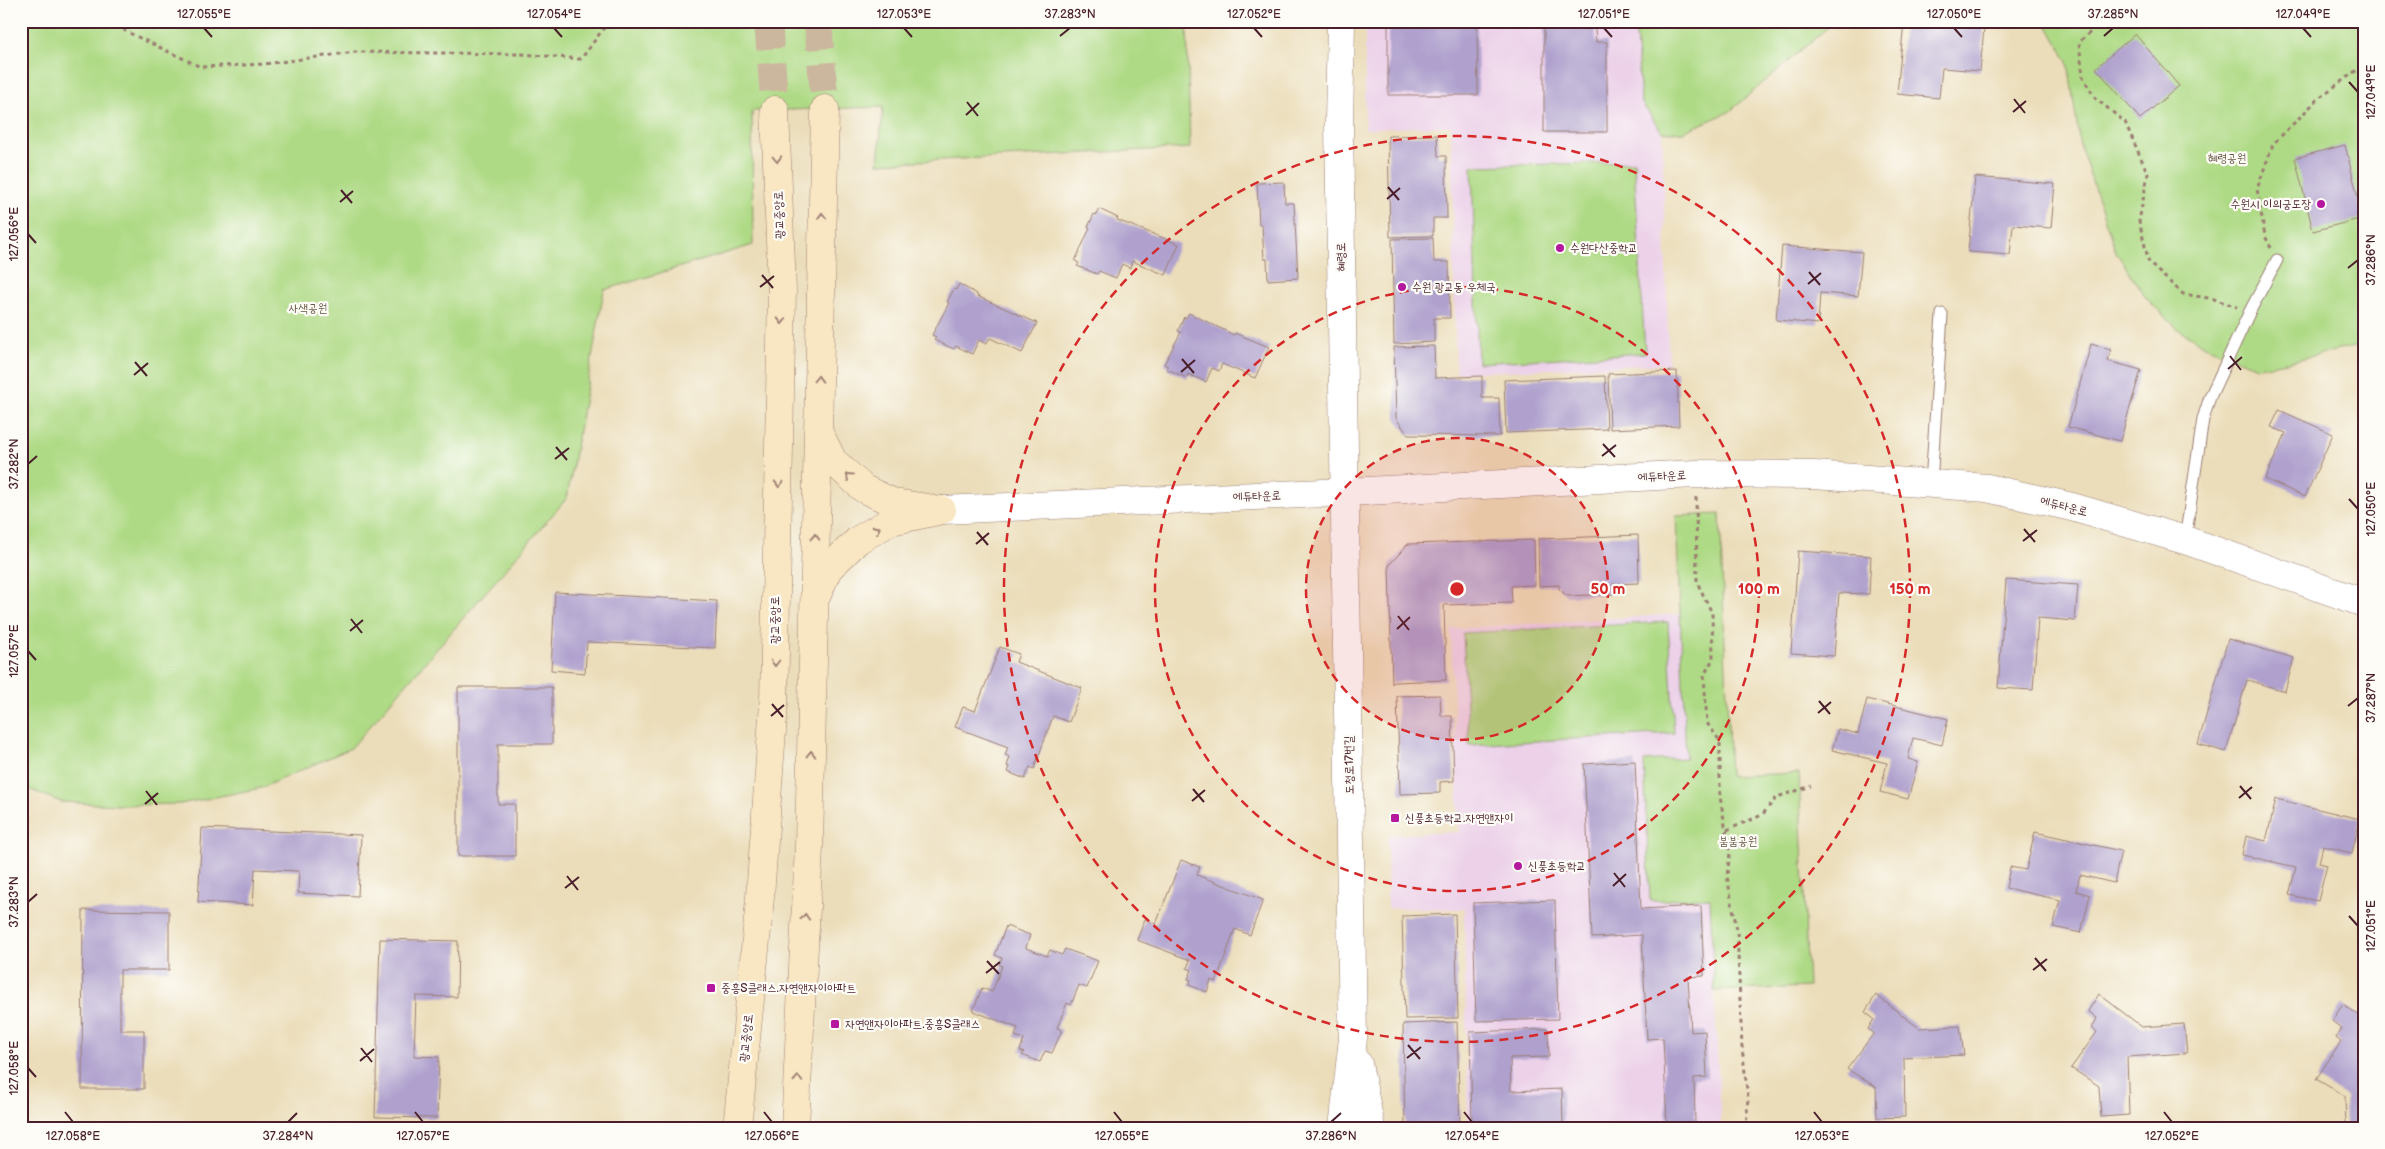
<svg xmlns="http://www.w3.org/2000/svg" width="2385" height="1149" font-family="'Balsamiq Sans','Poor Story',sans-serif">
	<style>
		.built { fill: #ecd1e9 }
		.green { fill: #afda85; stroke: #7c7c58 }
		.building { fill: #afa0cd }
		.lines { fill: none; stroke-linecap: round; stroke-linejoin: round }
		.secondary-tunnel { stroke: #cbb79d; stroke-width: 28; stroke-dasharray: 28 14; stroke-linecap: butt }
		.service-casing { stroke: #9a7e72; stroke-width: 13 }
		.tertiary-casing { stroke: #9a7e72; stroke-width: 29 }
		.secondary-casing { stroke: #9a7e72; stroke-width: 29 }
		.path { stroke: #9a7e72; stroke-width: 3; stroke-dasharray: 4 4; stroke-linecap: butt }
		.service { stroke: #fff; stroke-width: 11 }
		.tertiary { stroke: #fff; stroke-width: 28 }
		.secondary { stroke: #f9e7c3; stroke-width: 28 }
		.oneway { stroke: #a28377 }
		.ticks { fill: none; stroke: #4a1f2b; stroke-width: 2 }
		.ring { fill: none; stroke: #d62828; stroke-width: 2.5; stroke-dasharray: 9 6 }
		.poi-dot { fill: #b5179e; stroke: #fdfcf7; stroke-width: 2 }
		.labels { text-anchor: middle; stroke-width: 4.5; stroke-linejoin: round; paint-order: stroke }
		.park-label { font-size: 12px; fill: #685746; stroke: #fdfcf7 }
		.poi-label { font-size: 12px; fill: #4a1f2b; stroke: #fdfcf7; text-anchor: start }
		.street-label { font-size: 12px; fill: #4a1f2b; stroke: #fdfcf7 }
		.centre { fill: #d62828; stroke: #fdfcf7; stroke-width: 2.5 }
		.ring-label { font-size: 15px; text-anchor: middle; font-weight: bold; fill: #d62828; stroke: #fdfcf7; stroke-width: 4.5; stroke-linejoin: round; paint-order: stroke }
		.neatline { fill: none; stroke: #4a1f2b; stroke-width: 2 }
		.ticks-label { font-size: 12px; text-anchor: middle; fill: #4a1f2b }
	</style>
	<rect width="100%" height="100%" fill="#fdfcf7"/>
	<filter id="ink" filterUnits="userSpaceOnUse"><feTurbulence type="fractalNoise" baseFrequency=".02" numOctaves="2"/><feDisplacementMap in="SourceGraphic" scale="10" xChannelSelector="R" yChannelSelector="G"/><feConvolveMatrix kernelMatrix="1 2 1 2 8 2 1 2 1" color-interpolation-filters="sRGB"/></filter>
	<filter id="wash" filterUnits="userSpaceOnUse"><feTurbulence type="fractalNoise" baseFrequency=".0096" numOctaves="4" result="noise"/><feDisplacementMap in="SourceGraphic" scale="20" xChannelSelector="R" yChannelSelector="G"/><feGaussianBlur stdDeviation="1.12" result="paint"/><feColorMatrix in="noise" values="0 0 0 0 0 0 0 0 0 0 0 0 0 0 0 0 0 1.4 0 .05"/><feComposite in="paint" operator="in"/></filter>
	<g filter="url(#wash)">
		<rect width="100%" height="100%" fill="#ebddb9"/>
		<path class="built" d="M1365,21H1635L1641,102L1662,132L1669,364L1456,373L1451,126L1365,129Z
			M1681,614L1686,759L1644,761L1650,900L1710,898L1721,1128H1468L1464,909L1387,908L1388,835L1459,832L1451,629Z"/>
		<path class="green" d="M21,21H1193L1187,22L1190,148L878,163L883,107L752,111L753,245L604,290L567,498L351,748L261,788L180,804L116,805L61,802L21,786Z
			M1635,21H1835L1729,112L1683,132H1662L1641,102Z
			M2045,21H2364V344L2287,362L2257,367L2205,346L2178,329L2146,298L2116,252L2080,146L2068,62Z
			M1634,162L1645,353L1478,363L1472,166Z
			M1720,514L1730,776L1799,773L1808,987L1714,991L1710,898L1650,901L1644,761L1686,758L1676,516Z
			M1668,622L1674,733L1469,745L1463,633Z"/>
		<g id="blocks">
			<path class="building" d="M1388,21H1477L1478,95H1388Z
				M1544,21H1579V29H1595L1596,42H1607V132H1544Z
				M1904,21L1984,28L1980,71L1942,68L1939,98L1897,94Z
				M2135,34L2179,86L2140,119L2096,68Z
				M1437,135L1438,156H1446L1447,218H1433V236L1390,237L1388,136Z
				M2345,145L2363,218L2313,231L2295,158Z
				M1975,177L2055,184L2051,228L2013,225L2010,255L1968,252Z
				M1284,182L1285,203H1294L1298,278L1268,280L1267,259H1264L1262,225H1259L1257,183Z
				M1099,209L1118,218L1117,220L1179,244L1166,275L1132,261L1130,268L1122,264L1116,278L1099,271L1097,274L1077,266L1079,263L1075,261L1090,228L1088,227L1094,214L1096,215Z
				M1433,238L1434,262H1449L1450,318H1434V342L1394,344L1392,239Z
				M1782,246L1862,252L1858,296L1820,293L1818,324L1776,320Z
				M959,284L977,294V296L1037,323L1022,353L990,338L986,344L979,340L972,354L956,346L954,349L934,340L936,337L932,335L949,303L947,302L954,289L956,290Z
				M1189,313L1234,335L1235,333L1269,347L1255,378L1222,364L1219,371L1212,368L1206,382L1188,374L1187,378L1167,369L1168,366L1164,364L1181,332L1178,331L1184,317L1186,318Z
				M2091,344L2111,350L2108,361L2141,370L2120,441L2068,427Z
				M1434,346L1435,378L1482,376V398H1499L1500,436L1408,435L1396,418L1394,347Z
				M1677,371L1679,426L1610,429L1608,374Z
				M1605,376L1607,429L1506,433L1504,380Z
				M2279,410L2333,434L2305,497L2265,479L2286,433L2271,427Z
				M1638,535L1639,583L1613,584L1614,594L1567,596L1559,589V585L1539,586L1538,539Z
				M1534,540L1535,585L1511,586L1512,603L1444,605L1446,680L1394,682L1392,684L1389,565L1408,544Z
				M1798,551L1871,556L1869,594L1839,593L1834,656L1791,653Z
				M2006,580L2078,585L2075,621L2038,618L2033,690L1998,688Z
				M555,592L717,601L715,648L587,642L585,673L551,670Z
				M2228,639L2294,658L2285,691L2247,680L2226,752L2198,744Z
				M1000,647L1019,654L1016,662L1082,688L1069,722L1053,716L1034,769L1030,767L1025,779L1008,772L1010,767L1007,766L1010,757L1005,755L1008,747L955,727L963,707L975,711Z
				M458,687H552V744H498V804H515V856H458Z
				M1440,695L1441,716H1452L1454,781L1440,782V793L1400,794L1397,696Z
				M1867,699L1948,719L1942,745L1913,738L1908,759L1918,762L1908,799L1880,792L1887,763L1832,750L1838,729L1858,734Z
				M1635,761L1641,909L1701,906L1704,976L1688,977L1691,1032L1705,1031L1707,1077L1694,1078L1695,1124L1667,1125L1663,1038L1647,1039L1642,935L1592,938L1584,764Z
				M2276,799L2360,819L2352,853L2323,846L2319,863L2327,865L2318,901L2289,895L2296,867L2242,855L2246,836L2266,841Z
				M202,828L361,835L358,896L298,893L299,871L255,869L253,905L198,902Z
				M2035,832L2121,851L2114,883L2080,875L2076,891L2090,895L2081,933L2053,927L2060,900L2006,888L2010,867L2026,870Z
				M1181,860L1200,867L1197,875L1263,900L1250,935L1235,929L1216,982L1211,980L1207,992L1189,985L1191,980L1188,979L1192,970L1187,968L1190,960L1137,940L1145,919L1156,924Z
				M1555,900L1558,1019L1476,1021L1473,903Z
				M83,910L169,911V970H120V1030H144V1089H82Z
				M1455,914L1458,1018L1405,1019L1402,916Z
				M1006,926L1030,935L1026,948L1047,956L1050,950L1062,955L1065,949L1098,961L1087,988L1079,985L1071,1005L1067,1003L1057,1028L1062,1030L1052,1053L1045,1051L1040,1062L1022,1055L1024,1052L1020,1051L1024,1039L1015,1036L1018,1028L973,1011L982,988L992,992L1002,966L999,964L1002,958L995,955Z
				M380,939L458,941L457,997L416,996L414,1056L439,1057L437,1118L375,1117Z
				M2099,994L2142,1027L2184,1024L2187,1053L2127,1057L2129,1115L2101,1117L2099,1086L2071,1068L2097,1032L2092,1028L2097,1018L2088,1011Z
				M1876,995L1919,1028L1960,1026L1964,1055L1904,1058L1905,1117L1877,1118L1876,1087L1847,1069L1874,1033L1868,1029L1874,1019L1865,1012Z
				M2343,1004L2364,1019V1126L2346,1127L2345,1096L2316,1079L2341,1042L2336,1038L2341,1028L2332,1021Z
				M1457,1022L1460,1128H1405L1403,1024Z
				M1548,1029L1549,1057L1510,1058L1511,1091L1562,1089L1563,1125L1472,1128L1470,1032Z"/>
		</g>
	</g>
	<g filter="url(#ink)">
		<use href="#blocks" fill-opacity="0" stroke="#9a7e72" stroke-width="1"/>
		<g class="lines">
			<path class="secondary-tunnel" d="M768,21L775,110
				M818,21L825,109"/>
			<g class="service-casing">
				<path id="service" d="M1931,484L1942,314
					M2185,540L2203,419L2210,397L2250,311L2277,260"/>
			</g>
			<g class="tertiary-casing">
				<path id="tertiary" d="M1341,21L1339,124L1353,1038L1343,1128
					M942,510L1346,492L1696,474L1814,475L1987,488L2072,507L2185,540L2364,603
					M1358,1064L1371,1128"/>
			</g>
			<g class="secondary-casing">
				<path id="secondary" d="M818,431L833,461L864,489L894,503L928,508
					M817,595L828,569L858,540L891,521L942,510
					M737,1128L759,910L774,703L782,291L775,110
					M795,1128L809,847L825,109"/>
			</g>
			<path class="path" d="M121,21L125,31L201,67L265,64L355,52L522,54L581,59L609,21
				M2111,21L2094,29L2079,42L2083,77L2095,98L2125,122L2148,174L2139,221L2149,263L2183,294L2214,299L2237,307
				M2343,21L2353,23L2364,28
				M2271,248L2265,236L2257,189L2273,144L2320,97L2364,65
				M1696,497L1697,582L1712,613L1713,659L1704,675L1707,723L1720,741V797L1730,853L1727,876L1737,930L1742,1047L1748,1098L1746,1128
				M1727,830L1762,815L1777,797L1811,786"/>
			<use href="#service" class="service"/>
			<use href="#tertiary" class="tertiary"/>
			<use href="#secondary" class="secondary"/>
		</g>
		<defs><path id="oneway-chevron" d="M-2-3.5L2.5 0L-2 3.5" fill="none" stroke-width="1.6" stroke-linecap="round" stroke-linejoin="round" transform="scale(1.25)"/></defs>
		<g class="oneway">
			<use href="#oneway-chevron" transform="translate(777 159) rotate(88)"/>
			<use href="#oneway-chevron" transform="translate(822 216) rotate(-91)"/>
			<use href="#oneway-chevron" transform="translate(782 321) rotate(91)"/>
			<use href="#oneway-chevron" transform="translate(818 379) rotate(-88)"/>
			<use href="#oneway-chevron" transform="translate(849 476) rotate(-138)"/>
			<use href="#oneway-chevron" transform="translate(779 484) rotate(92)"/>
			<use href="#oneway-chevron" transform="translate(877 529) rotate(-30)"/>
			<use href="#oneway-chevron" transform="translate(815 537) rotate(-89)"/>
			<use href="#oneway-chevron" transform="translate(775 663) rotate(90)"/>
			<use href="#oneway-chevron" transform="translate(811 754) rotate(-89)"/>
			<use href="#oneway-chevron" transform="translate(805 917) rotate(-87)"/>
			<use href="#oneway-chevron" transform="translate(798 1079) rotate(-87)"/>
		</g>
	</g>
	<path class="ticks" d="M204,28L212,37M554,28L562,37M904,28L912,37M1254,28L1262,37M1604,28L1612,37M1954,28L1962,37M2303,28L2311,37M1060,36L1070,28M2104,36L2113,28M2349,82L2358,92M2014,99L2025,113M967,102L978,116M2013,112L2026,101M966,115L979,103M1388,187L1399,200M341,190L352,203M1387,199L1400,188M340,202L353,191M28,234L36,243M2348,268L2358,260M1809,272L1820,285M762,275L773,288M1808,284L1821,273M760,287L774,276M2230,356L2241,370M1182,359L1194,373M135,362L147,376M2228,369L2242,357M1181,372L1195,360M134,375L148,363M1603,444L1615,457M556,447L567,460M1602,456L1616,445M555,459L569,448M28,464L37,456M2349,499L2358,509M2024,529L2035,542M977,532L988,545M2023,541L2037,530M976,544L989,533M1398,616L1409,630M351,619L362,633M1397,629L1410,617M350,631L363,620M28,651L36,660M1819,701L1830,714M772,704L783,717M2348,706L2358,698M1818,713L1831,702M771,716L784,705M2240,786L2251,799M1193,789L1204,802M146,791L157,805M2239,798L2252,787M1192,801L1205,790M145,804L158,793M1614,873L1625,887M567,876L578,890M1613,886L1626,874M565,888L579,877M28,902L37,894M2349,916L2358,926M2035,958L2046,971M987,961L999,974M2033,970L2047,959M986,973L1000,962M1408,1045L1420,1059M361,1048L372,1062M1407,1058L1421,1047M360,1061L374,1049M28,1068L36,1077M65,1112L73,1122M415,1112L423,1122M764,1112L772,1122M1114,1112L1122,1122M1464,1112L1472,1122M1814,1112L1822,1122M2164,1112L2172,1122M288,1122L297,1113M1331,1122L1341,1113"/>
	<circle cx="1457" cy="589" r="151" fill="#d62828" fill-opacity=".12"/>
	<g class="ring">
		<circle cx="1457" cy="589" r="151"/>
		<circle cx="1457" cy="589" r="302"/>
		<circle cx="1457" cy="589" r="453"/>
	</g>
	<g class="poi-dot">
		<circle cx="2321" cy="204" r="5"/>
		<circle cx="1560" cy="248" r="5"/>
		<circle cx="1402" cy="287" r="5"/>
		<rect x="1390" y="813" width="10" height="10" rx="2.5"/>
		<circle cx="1518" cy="866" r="5"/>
		<rect x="706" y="983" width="10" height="10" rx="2.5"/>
		<rect x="830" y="1019" width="10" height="10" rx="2.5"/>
	</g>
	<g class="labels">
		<g class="park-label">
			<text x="2227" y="162">혜령공원</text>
			<text x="308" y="312">사색공원</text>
			<text x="1738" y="845">붐붐공원</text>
		</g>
		<g class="poi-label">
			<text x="2311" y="208" text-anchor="end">수원시 이의궁도장</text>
			<text x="1570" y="252">수원다산중학교</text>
			<text x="1412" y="291">수원 광교동 우체국</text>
			<text x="1405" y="822">신풍초등학교.자연앤자이</text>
			<text x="1528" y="870">신풍초등학교</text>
			<text x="721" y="992">중흥S클래스.자연앤자이아파트</text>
			<text x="845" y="1028">자연앤자이아파트.중흥S클래스</text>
		</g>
		<g class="street-label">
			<text transform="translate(779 215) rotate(-92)" y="4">광교중앙로</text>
			<text transform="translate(1341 257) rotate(-91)" y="4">혜령로</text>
			<text transform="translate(1662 476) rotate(-3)" y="4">에듀타운로</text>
			<text transform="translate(1257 496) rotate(-2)" y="4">에듀타운로</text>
			<text transform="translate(2064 506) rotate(14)" y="4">에듀타운로</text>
			<text transform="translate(775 620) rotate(-90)" y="4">광교중앙로</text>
			<text transform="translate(1349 765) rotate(-91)" y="4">도청로17번길</text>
			<text transform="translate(746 1038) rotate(-84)" y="4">광교중앙로</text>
		</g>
	</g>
	<circle cx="1457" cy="589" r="8" class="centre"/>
	<g class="ring-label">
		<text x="1608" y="594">50 m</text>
		<text x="1759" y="594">100 m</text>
		<text x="1910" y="594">150 m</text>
	</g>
	<rect width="2385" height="1149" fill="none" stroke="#fdfcf7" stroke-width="55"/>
	<rect x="28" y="28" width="2330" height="1094" class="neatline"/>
	<g class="ticks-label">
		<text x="204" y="18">127.055°E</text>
		<text x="554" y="18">127.054°E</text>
		<text x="904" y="18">127.053°E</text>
		<text x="1070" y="18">37.283°N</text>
		<text x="1254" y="18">127.052°E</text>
		<text x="1604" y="18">127.051°E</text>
		<text x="1954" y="18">127.050°E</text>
		<text x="2113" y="18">37.285°N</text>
		<text x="2303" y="18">127.049°E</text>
		<text transform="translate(2371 92) rotate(-90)" y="4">127.049°E</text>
		<text transform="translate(14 234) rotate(-90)" y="4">127.056°E</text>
		<text transform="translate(2371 260) rotate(-90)" y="4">37.286°N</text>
		<text transform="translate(14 464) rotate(-90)" y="4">37.282°N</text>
		<text transform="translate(2371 509) rotate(-90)" y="4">127.050°E</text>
		<text transform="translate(14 651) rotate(-90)" y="4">127.057°E</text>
		<text transform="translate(2371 698) rotate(-90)" y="4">37.287°N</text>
		<text transform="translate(14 902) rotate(-90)" y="4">37.283°N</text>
		<text transform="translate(2371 926) rotate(-90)" y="4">127.051°E</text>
		<text transform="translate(14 1068) rotate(-90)" y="4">127.058°E</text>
		<text x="73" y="1140">127.058°E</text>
		<text x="288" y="1140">37.284°N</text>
		<text x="423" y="1140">127.057°E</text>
		<text x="772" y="1140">127.056°E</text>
		<text x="1122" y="1140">127.055°E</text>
		<text x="1331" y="1140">37.286°N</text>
		<text x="1472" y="1140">127.054°E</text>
		<text x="1822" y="1140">127.053°E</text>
		<text x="2172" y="1140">127.052°E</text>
	</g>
</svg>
